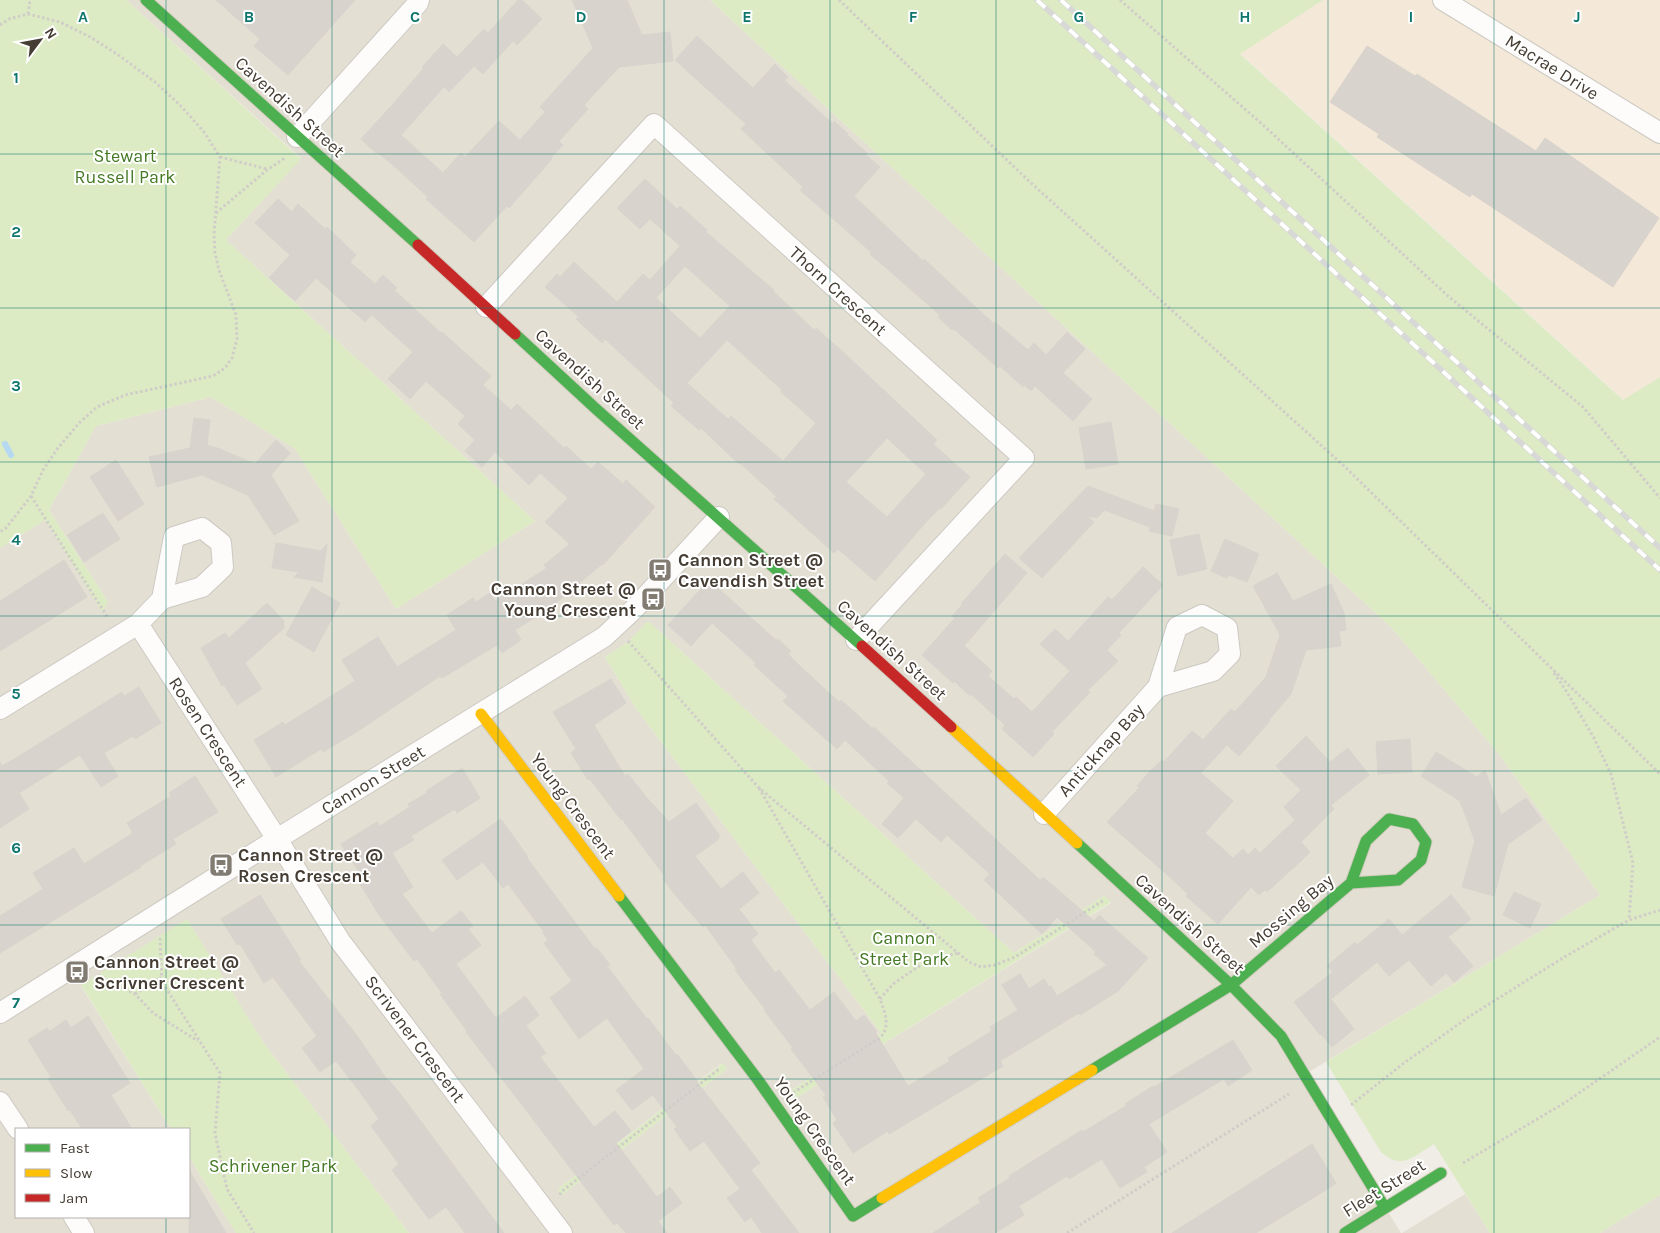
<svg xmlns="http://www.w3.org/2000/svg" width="1660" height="1233" font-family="Karla,sans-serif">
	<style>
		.residential { fill: #e4dfd3; fill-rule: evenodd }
		.commercial { fill: #f4e8d8 }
		.green { fill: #ddebc4 }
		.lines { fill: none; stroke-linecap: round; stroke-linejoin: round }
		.stream { stroke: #b4d9f0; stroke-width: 6 }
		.building { fill: #d8d4cd; stroke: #d8d3cc; fill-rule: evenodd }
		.street-casing { stroke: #ccc9c2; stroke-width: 22 }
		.fast-casing { stroke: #d1ccbe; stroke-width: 13 }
		.slow-casing { stroke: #d1ccbe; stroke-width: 13 }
		.jam-casing { stroke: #d1ccbe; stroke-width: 13 }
		.path { stroke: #d0cdc9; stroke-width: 3; stroke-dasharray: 2.5 2.5; stroke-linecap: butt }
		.street { stroke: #fdfcfb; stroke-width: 20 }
		.fast { stroke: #4caf50; stroke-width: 11 }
		.slow { stroke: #ffc107; stroke-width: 11 }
		.jam { stroke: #c62828; stroke-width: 11 }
		.rail-casing { stroke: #d8d8d7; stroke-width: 5.5 }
		.rail { stroke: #fff; stroke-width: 4; stroke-dasharray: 11; stroke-linecap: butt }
		.grid { fill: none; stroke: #0f766e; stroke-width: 1; stroke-opacity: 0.55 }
		.labels { text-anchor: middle; stroke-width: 4; stroke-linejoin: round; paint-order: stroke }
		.street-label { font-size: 18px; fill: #453d33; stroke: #fff }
		.park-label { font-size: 18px; fill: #447923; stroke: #fff }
		.poi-label { font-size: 18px; font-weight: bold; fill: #453d33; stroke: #fff; text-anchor: start }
		.grid-label { font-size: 16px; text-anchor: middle; font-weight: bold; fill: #0f766e; stroke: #fff; stroke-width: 4; stroke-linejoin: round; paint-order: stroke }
	</style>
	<rect width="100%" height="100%" fill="#f0ede6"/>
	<path class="residential" d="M126,0H710L1391,627L1499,754L1600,895L1304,1075L1401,1233H409L263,1042L187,920L81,986L171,1129H16V1217H189V1157L236,1233H0V548L45,520L102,611L108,602L49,510L96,426L211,397L295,449L396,609L535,521L226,240L301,158ZM648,621L1014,953L1104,896L1111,903L793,1100L788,1092L881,1033L637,710L605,657L628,642ZM722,1063L727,1069L562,1195L558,1189Z
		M1465,1194L1490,1233H1402Z
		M1660,1195V1233H1600Z"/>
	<path class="commercial" d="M1323,0H1660V377L1624,400L1240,53Z"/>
	<path class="green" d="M0,0H126L301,159L226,240L535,521L396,609L295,449L211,397L96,426L49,510L108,602L102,612L45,520L0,548Z
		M710,0H1323L1240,54L1623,400L1660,377V1195L1600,1233H1490L1434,1144C1414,1156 1402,1171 1381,1152L1326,1062L1600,895L1499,754L1391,627Z
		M648,621L1014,953L1104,896L1111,902L793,1100L787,1093L881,1033L637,710L605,657L628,642Z
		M187,919L263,1042L409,1233H236L189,1157V1129H171L81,985Z
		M723,1063L727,1069L562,1195L558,1189Z"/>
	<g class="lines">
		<path class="stream" d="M5,444L11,455"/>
	</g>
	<path class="building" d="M216,0H355L288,75L254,46L260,39Z
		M518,0H522L542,19L517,45L513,41L483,74L474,66L449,92L444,87L401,135L443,173L461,153L465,157L499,121L520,140L545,112L540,107L593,48L572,0H627L642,35L670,32L673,61L619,67L584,105L588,109L559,141L563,145L551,158L552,159L509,208L507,206L474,242L426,199L428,197L393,165L377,152L376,153L361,139L393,104L424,68L422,67L443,44L457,57L484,29L488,33Z
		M697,36L753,88L775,64L788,77L784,80L833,124L834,121L848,134L847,135L867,153L866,155L880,167L854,196L923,261L924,259L994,324L995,322L1028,350L1034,343L1046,355L1067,332L1085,349L1063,373L1092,399L1073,421L1035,386L1031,391L1024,385L1023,387L1000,366L998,368L954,329L952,330L938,317L940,315L870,254L871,252L800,190L803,187L741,129L746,124L675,60Z
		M1367,46L1415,76L1417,74L1536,151L1545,138L1659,218L1613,287L1472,194L1470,197L1377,137L1379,134L1330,102Z
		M645,179L677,209L680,206L707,230L706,232L774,290L773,291L814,330L816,328L843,352L937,440L933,444L970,477L941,509L940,508L926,522L875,581L838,549L834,553L774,499L777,497L740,463L739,464L701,428L699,430L671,406L674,403L605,339L602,343L576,319L579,317L545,287L557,274L560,277L574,262L617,302L643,274L650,280L680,246L650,219L640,229L617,208ZM685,266L730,306L700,338L656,298ZM727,340L782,390L781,392L816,423L783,461L731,416L728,419L687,383ZM887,438L926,474L887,517L846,482Z
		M278,199L292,212L298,204L325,229L327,227L356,255L350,262L375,284L383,275L397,288L394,290L441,333L442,332L491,376L483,385L511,410L517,404L564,448L566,446L591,469L598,462L623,484L626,480L655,507L603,565L602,564L550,608L515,630L521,640L502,653L497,645L442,678L440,676L358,731L323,752L321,749L276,777L254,740L283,722L285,725L355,681L342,660L378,637L397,667L456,630L447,615L473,598L476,602L490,593L495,601L547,568L544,565L570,544L545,522L568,498L540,473L529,485L495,452L482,467L465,451L475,440L458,424L465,416L426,381L410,399L388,379L413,352L372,315L365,322L316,278L295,301L269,278L290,255L255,223Z
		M194,418L210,420L207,445L220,449L255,464L276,440L290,453L271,475L299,521L274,535L248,495L202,475L157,487L149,457L190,448Z
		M1111,422L1118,464L1086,469L1079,428Z
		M116,460L144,504L118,521L90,477Z
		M1088,486L1154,511L1156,504L1179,509L1172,536L1149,531L1150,527L1104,510L1097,518L1087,516L1094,522L1042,578L1019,558Z
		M103,513L120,539L84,562L67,535Z
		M1199,534L1207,569L1178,576L1170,540Z
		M1225,539L1259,554L1247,582L1229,575L1227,578L1211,571Z
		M276,543L321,551L327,544L322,582L294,577L299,572L272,568Z
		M1005,554L1027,573L964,646L992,671L988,676L1014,699L1016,697L1032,712L1070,671L1040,644L1055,629L1068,641L1108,597L1112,600L1143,567L1163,585L1119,633L1121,635L1107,650L1118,661L1088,690L1090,692L1052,732L1054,734L1033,757L1002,729L1005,725L971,694L970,696L954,681L953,683L922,655L955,618L952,616L962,605L961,604Z
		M64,560L87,597L0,651V601Z
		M1277,573L1293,601L1331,584L1344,613L1346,630L1339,631L1341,646L1306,650L1291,694L1269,720L1270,721L1239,756L1227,745L1201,773L1233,801L1205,833L1233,858L1243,849L1248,855L1255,848L1260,853L1295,820L1284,807L1301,790L1276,766L1306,736L1330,762L1348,748L1369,775L1331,805L1334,809L1301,842L1310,852L1301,861L1267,892L1265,890L1259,895L1251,887L1218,924L1186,896L1188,894L1172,879L1107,822L1139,788L1137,786L1152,769L1162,760L1164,762L1192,731L1203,740L1231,709L1235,712L1266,677L1280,635L1253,586Z
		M709,580L777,641L778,639L791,651L788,654L802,668L839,702L841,700L873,729L874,727L1040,880L1043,877L1094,921L1099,915L1148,958L1118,991L1080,1015L1079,1013L1000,1061L1003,1066L889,1134L888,1131L853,1153L833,1123L837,1120L823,1097L826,1095L791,1049L793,1048L764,1010L765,1009L735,970L737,969L705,925L703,927L677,897L663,879L665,878L661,871L622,819L621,820L590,779L588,780L571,753L576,749L553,712L611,679L626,703L594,725L625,776L628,774L647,798L669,822L696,803L720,836L718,837L719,839L695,856L721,889L743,872L759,893L739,909L758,934L751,940L775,973L779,970L810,1010L834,992L856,1021L864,1015L877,1032H875L908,1086L950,1061L948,1058L992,1031L990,1027L1018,1010L1002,985L1020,974L1029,989L1044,979L1049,987L1051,986L1057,996L1107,965L1094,954L1096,952L1057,917L1042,934L984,880L990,874L947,835L941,842L916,819L898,838L882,824L904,798L887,783L889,781L845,740L837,749L783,701L788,696L754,665L756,663L712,623L691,646L668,625Z
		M312,587L340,603L314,652L286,635Z
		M267,603L284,621V628L245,663L262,689L237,705L224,685L222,686L201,648L225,633L229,638Z
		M139,687L161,723L135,739L133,736L104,753L118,776L101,787L80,755L19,793L29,809L0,828V762L2,766L16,758L122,692L124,696Z
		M1410,739L1412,772L1378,774L1376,742Z
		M1436,752L1477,777L1485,770L1501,815L1526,798L1542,820L1508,844L1494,896L1462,887L1475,841L1460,801L1421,776Z
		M462,768L480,798L457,813L455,809L411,836L414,840L392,853L413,887L402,894L432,933L461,911L473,926L468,929L481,945L456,964L496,1018L525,996L539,1015L526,1026L546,1053L540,1057L594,1127L615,1111L631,1131L616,1143L657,1197L670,1187L682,1203L658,1221L667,1233H626L617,1223L614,1225L466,1032L467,1031L440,994L442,993L417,959L414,961L379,915L360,884L365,881L341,844L377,822L380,826L410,807L408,804L427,793L426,791Z
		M195,776L218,812L173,839L176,844L140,866L141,867L0,953V916L43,889L33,873L74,848L84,864L133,833L127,823L171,796L169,793Z
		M501,819L528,857L527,858L595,949L597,948L610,965L607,966L647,1019L648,1018L676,1055L677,1054L698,1082H697L760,1163L751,1170L799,1233H762L751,1217L745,1222L727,1198L740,1189L704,1141L690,1151L674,1129L677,1127L653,1095L632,1110L616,1090L644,1069L607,1018L579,1039L550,998L572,981L544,943L548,940L543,933L544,932L508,884L503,888L483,862L457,880L442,860Z
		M1514,892L1541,904L1530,928L1503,915Z
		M260,895L301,960L299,961L358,1037L388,1081L389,1080L405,1100L504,1233H465L446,1207L429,1219L392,1170L399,1164L371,1126L379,1119L357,1088L336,1061L320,1072L302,1048L317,1036L273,977L264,983L240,944L237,945L221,919Z
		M1451,895L1471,919L1448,937L1473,966L1454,982L1446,973L1431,986L1409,960L1389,976L1377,962L1331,999L1354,1029L1332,1047L1321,1034L1320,1035L1294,1002L1333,972L1327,966L1355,942L1357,945L1389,919L1402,935Z
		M88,1016L130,1083L111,1095L132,1129H82L70,1110L68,1111L48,1079L51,1077L28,1040L47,1028L50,1031L66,1020L71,1028Z
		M1233,1040L1252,1070L1228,1086L1224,1079L1149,1124L1167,1152L1144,1167L1147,1172L1120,1188L1102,1159L1069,1179L1067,1176L1019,1206L1024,1215L995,1233H933L981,1202L978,1198L1010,1178L1009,1176L1082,1130L1083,1132L1126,1106L1125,1104L1153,1086L1154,1087Z
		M1312,1144L1336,1183L1326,1190L1256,1233H1172Z
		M189,1170L226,1233H189Z"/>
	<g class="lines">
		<g class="street-casing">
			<path id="street" d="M1443,0L1660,133
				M297,137L418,3L419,0
				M486,307L654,124L1024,458L856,640
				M138,624L277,839L340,941L562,1233
				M0,709L138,624L162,599L202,587L223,567L221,543L202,528L174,537L162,599
				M1044,814L1158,687L1177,627L1202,615L1227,628L1230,654L1213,671L1158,687
				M0,1013L277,839L604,637L633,610L719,517
				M0,1102L18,1129
				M74,1217L84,1233"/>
		</g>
		<g class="fast-casing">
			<path id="fast" d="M146,0L418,245
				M515,334L595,408L862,646
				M1077,843L1231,985L1281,1036L1385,1208
				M619,896L758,1080L853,1216L882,1198
				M1092,1070L1231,985L1351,883L1366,841L1389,819L1413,824L1426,842L1421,860L1398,880L1351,883
				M1345,1233L1441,1173"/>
		</g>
		<g class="slow-casing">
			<path id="slow" d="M481,714L619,896
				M951,727L1077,843
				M882,1198L1092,1070"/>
		</g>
		<g class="jam-casing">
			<path id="jam" d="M418,245L515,334
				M862,646L951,727"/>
		</g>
		<path class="path" d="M839,0L1030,182L1344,466L1660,774
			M1120,0L1262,124L1448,296L1583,407L1660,498
			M28,14L30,0
			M0,25L9,19L28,14L60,22L90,37L117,54L155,82L181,106L204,132L220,157L214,234L215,253L219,270L236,315L237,339L232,358L225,368L213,376L125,395L97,407L79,423L58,448L43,470L31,496L6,528L0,532
			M220,157L267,169
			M216,213L267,170L285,158
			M31,496L108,618
			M628,641L759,788L969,962L981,967L995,965L1015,957L1104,900
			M1554,673L1565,689L1594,738L1611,774L1633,863L1629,920
			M759,788L880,999C885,1014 891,1025 880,1038L794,1092
			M160,938L162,982L220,1073L215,1133L227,1189L254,1233
			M98,975L135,994L153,1013L198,1041
			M135,994L161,977
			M880,999L893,984L928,960L959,953
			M1351,1105L1404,1063L1470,1016L1566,956L1629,920L1660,910
			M1463,1163L1566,1102L1660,1037
			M560,1195L561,1192L719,1069
			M1067,1233L1289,1094"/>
		<use href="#street" class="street"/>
		<use href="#fast" class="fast"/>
		<use href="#slow" class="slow"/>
		<use href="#jam" class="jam"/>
		<g class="rail-casing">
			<path id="rail" d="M1037,0L1660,570
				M1061,0L1660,548"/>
		</g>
		<use href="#rail" class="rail"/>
	</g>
	<path class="grid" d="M166,0V1129M332,0V1233M498,0V1233M664,0V1233M830,0V1233M996,0V1233M1162,0V1233M1328,0V1233M1494,0V1233M0,154H1660M0,308H1660M0,462H1660M0,616H1660M0,771H1660M0,925H1660M0,1079H1660M166,1217V1233"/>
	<defs>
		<g id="bus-square" transform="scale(1.25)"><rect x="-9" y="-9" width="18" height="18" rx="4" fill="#817b72" stroke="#fff"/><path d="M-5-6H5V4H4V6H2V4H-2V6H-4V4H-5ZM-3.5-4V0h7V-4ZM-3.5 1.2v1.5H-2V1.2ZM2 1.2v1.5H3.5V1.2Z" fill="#fff"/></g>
	</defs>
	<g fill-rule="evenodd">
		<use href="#bus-square" x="660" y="570"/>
		<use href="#bus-square" x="653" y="599"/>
		<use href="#bus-square" x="221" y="865"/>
		<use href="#bus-square" x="77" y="972"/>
	</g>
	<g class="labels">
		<g class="street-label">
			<text transform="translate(1552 67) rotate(32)" y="6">Macrae Drive</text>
			<text transform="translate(290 107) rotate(42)" y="6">Cavendish Street</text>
			<text transform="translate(838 291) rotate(42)" y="6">Thorn Crescent</text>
			<text transform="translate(590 379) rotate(42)" y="6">Cavendish Street</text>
			<text transform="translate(892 650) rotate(42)" y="6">Cavendish Street</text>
			<text transform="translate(208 732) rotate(57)" y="6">Rosen Crescent</text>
			<text transform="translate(1101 750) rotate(-48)" y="6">Anticknap Bay</text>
			<text transform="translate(373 780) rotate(-31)" y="6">Cannon Street</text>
			<text transform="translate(573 806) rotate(53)" y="6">Young Crescent</text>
			<text transform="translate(1291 911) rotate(-40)" y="6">Mossing Bay</text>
			<text transform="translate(1190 924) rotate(42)" y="6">Cavendish Street</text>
			<text transform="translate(415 1039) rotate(53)" y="6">Scrivener Crescent</text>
			<text transform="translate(815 1131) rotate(55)" y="6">Young Crescent</text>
			<text transform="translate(1384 1188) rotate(-32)" y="6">Fleet Street</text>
		</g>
		<g class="park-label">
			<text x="125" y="162">Stewart<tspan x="125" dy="21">Russell Park</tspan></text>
			<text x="904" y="944">Cannon<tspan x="904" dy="21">Street Park</tspan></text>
			<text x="273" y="1172">Schrivener Park</text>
		</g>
		<g class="poi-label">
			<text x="678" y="566">Cannon Street @<tspan x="678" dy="21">Cavendish Street</tspan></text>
			<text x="636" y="595" text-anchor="end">Cannon Street @<tspan x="636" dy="21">Young Crescent</tspan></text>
			<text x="238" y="861">Cannon Street @<tspan x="238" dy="21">Rosen Crescent</tspan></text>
			<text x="94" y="968">Cannon Street @<tspan x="94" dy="21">Scrivner Crescent</tspan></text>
		</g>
	</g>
	<g class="grid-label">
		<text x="83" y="22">A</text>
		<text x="249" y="22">B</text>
		<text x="415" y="22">C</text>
		<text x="581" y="22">D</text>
		<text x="747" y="22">E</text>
		<text x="913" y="22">F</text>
		<text x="1079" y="22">G</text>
		<text x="1245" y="22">H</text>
		<text x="1411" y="22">I</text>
		<text x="1577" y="22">J</text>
		<text x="16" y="83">1</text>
		<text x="16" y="237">2</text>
		<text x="16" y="391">3</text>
		<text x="16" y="545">4</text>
		<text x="16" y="699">5</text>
		<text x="16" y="853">6</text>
		<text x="16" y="1008">7</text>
	</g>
	<rect x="15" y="1128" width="175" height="90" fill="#ffffff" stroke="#b5b1ad"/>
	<rect x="25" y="1144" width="25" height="8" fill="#4caf50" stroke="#b5b1ad"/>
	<text x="60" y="1153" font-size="15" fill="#453d33">Fast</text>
	<rect x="25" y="1169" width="25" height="8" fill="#ffc107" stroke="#b5b1ad"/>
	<text x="60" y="1178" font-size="15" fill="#453d33">Slow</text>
	<rect x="25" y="1194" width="25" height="8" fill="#c62828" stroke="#b5b1ad"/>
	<text x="60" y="1203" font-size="15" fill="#453d33">Jam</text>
	<g transform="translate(40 40) rotate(58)" stroke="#ffffff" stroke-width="4" paint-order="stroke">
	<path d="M0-4L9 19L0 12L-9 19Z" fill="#453d33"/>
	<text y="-8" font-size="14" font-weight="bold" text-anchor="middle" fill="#453d33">N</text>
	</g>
</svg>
